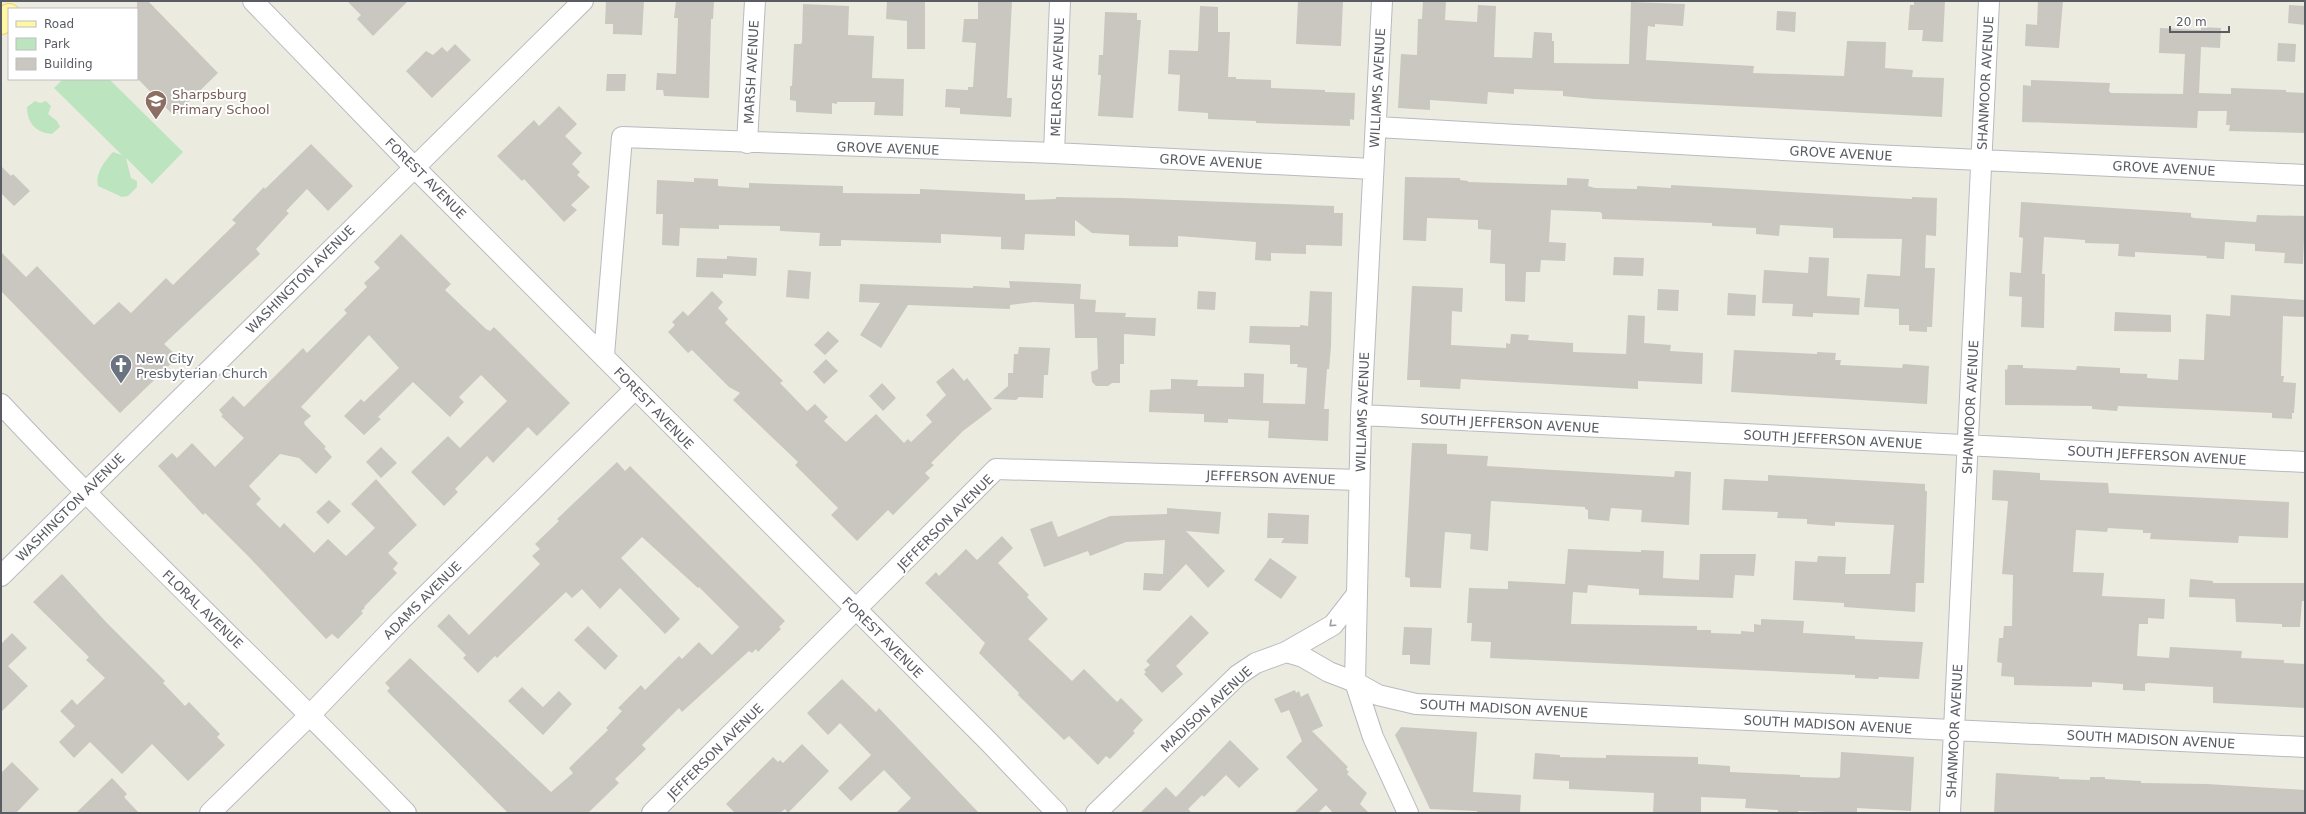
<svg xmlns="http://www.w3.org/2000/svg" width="2306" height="814" font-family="'DejaVu Sans',sans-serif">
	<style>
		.green { fill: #bce5bf }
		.building { fill: #c9c7c0 }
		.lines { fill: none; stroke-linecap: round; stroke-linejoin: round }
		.minor-casing { stroke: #b8bac0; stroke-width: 22 }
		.major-casing { stroke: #f2d154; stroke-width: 24 }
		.minor { stroke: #fff; stroke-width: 20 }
		.major { stroke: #fff7a3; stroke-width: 22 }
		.oneway { stroke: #9b9da1 }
		.labels { text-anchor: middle; stroke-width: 4; stroke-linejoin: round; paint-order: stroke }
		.street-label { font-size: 13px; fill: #595c62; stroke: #fff }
		.education-label { font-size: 13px; fill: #785e54; stroke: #fff; text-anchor: start }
		.worship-label { font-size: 13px; fill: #5b616d; stroke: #fff; text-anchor: start }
	</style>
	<rect width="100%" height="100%" fill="#ecebe0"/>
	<path class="green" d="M63,79H109L183,152L152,184L126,158L131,178L137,181V187L128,196L122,197L98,186C95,173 104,162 113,152L122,155L54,88Z
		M35,101L40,103L46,101L51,106L48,114L57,121L60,127L52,134C37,133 27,124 27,107Z"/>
	<path class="building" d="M137,1H148L218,73L174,116L137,78Z
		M347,1H408L373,36L357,19L361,15Z
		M606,1H644L642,35L613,34V24H605Z
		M676,1H714L713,19H711L709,98L664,96L663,90H656L657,73L676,74L678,18H674Z
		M887,1H925V49H907V21L886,19Z
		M978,1H1012L1007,98H1012L1011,117L960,114V108L945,107L946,89L968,90V87H973L976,43L962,42L964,19H978Z
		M1298,1H1343L1341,46L1296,44Z
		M1423,1H1446L1445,20L1477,22L1478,5L1496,6L1494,57L1532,58L1534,32L1552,33V41H1554V63L1629,64L1631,2L1685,4L1683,26L1655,24V27L1648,26L1646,60L1754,66L1753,73L1844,76L1847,41L1886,42L1885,68L1913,70L1912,77L1944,78L1942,117L1594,99L1563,96V91L1514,89V94L1488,92L1487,104L1430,100V110L1398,108L1401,54L1417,55L1418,19H1422Z
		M1914,1H1945L1943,42L1922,41L1923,30H1908L1910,5H1914Z
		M2038,1H2063L2059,48L2025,46L2026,24L2037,25Z
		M803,4L849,6L848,35L874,36L872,78L904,79L903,116L874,115L875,102H837V104L832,103V114L796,112V101L790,100V86H792L794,44H801L802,42Z
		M2289,5L2305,6V25L2288,23Z
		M1200,6L1218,7V32H1230L1228,77H1236V79L1271,80V88L1325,90V92L1355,93L1354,120L1350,119V126L1256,123V121L1208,119V113L1178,111L1180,75L1168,74L1169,50L1198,51Z
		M1777,11L1796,12L1795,32L1776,30Z
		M1105,12L1137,13V20H1141L1133,118L1098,116L1101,75H1098L1099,55H1103Z
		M2201,27L2221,28L2220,48L2201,47L2199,93L2231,94V88L2286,90V92L2305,93V133L2229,131L2230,125H2226L2227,111H2198L2197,128L2022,122L2023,85L2031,86V80L2110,83L2109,91L2111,93L2183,94L2185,54L2159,53L2160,28L2201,30Z
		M2278,43L2296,44L2295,62L2277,61Z
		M455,44L471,60L432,98L406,71L426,51L433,55L442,47L447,52Z
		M607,74H626L625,91H606Z
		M559,106L577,124L565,136L582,153L572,164L580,172L577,175L590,187L571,205L577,210L564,222L524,179L522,181L497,156L534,120L539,126Z
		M311,144L353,186L328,211L307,189L286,211L289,213L256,249L260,254L164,344L178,357L120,413L1,291V252L26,277L37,266L94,325L119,302L131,313L166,278L173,285L236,223L232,220L264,187L265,189Z
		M1,166L11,176L13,174L30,191L14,206L1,193Z
		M1405,177L1460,178V180L1468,181V182L1567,185V178L1589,179L1588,186L1595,188L1637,189V186L1671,188V185L1912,199V197L1937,198L1936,236L1926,235L1925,268H1935L1932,327H1927V332L1909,331V325H1899V309L1864,307L1867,274L1900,276L1902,239L1833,238V228L1780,225L1779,236L1756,234V228L1712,226V223L1602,219V214L1600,212L1551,210L1549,242L1566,243L1565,261L1541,260L1540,272H1526L1525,302L1505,301V264L1490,263L1491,230L1478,229V220L1427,218L1426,241L1403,240Z
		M694,178L718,179V186L749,188V183L843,186V193L920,194V189L1025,194V200L1056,199V197L1123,198L1334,206V213H1343L1342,246L1306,245V254L1271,253V261L1255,260L1256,242L1178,236V247L1129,246V235L1092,233L1075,220V236L1025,234L1024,250L1001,249V237L941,234V243L841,240V246H819L820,233L780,231V226L719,225V229L680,228L679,246L662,245L663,214H656L657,180L694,182Z
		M2021,202L2191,213V217L2194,218L2256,222L2257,215L2305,216L2303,264L2284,263L2285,253L2255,251V244L2225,242L2224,259L2206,258L2207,256L2135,252V257L2118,256L2119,244L2085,243V240L2044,237L2042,274H2045L2044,328L2021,327L2022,297L2009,296L2010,272L2021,273L2023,238L2019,237Z
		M401,234L451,284L445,290L486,329L490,331L494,327L570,403L537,436L528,427L493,463L487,456L455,489L458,492L444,506L411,472L448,436L460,448L507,401L481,375L459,397L464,402L450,417L413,382L378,417L381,419L364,435L344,416L361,399L364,402L399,368L369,335L301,407L311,416L304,422L305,425L326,447L324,448L332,457L316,474L299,458L280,454L249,486L261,499L256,504L280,528L284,523L314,553L328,539L346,556L375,528L351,504L376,479L417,525L388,553L398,563L393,569L397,573L364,607L365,608L361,611L363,613L338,639L332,634L326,639L250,558L205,513L203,515L158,466L172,453L177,458L192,443L215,467L244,438L221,416L223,415L219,410L233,396L244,407L303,348L307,353L347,313L344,310L367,287L364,283L380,268L374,262Z
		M727,256L757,258L756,276L723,274V278L696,277L697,258L727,259Z
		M1614,257L1644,258L1643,276L1613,275Z
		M1809,257L1829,258L1827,296L1860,298L1859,315L1813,313V317L1792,316L1793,304L1762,303L1764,270L1808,273Z
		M788,270L811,272L809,299L786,297Z
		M1009,281L1081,284L1080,299L1096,300L1095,312L1126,313L1125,317L1156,318L1155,336L1124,334V364H1120V383H1112L1108,386H1096L1092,382L1091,372L1098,369L1097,338H1075L1074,304L1034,302L1010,305V309L908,305L881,348L860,335L880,303L859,302L860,284L973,288V286L1010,288Z
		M1412,286L1463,288L1462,312L1452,311L1451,345L1506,348V343L1510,344L1511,334L1529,335L1528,340L1573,343V352L1626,354L1628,315L1645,316L1644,343L1671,345L1670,351L1703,353L1702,384L1638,381V389L1461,379L1460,389L1420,387V380H1407Z
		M1658,289L1679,290L1678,311L1657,310Z
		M712,291L723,302L718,308L728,319L725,323L783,381L780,383L807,411L815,404L828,417L824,421L846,442L876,414L904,443L908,439L911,442L932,422L926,415L946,395L936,382L953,368L964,381L967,378L992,409L963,431L931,463L934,465L925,473L930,478L893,515L888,510L857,541L831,515L838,508L795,465L798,462L733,400L740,393L729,387L692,350L688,353L668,332L675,325L672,322L683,311L688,316Z
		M1198,291L1216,292L1215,310L1197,309Z
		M1310,291L1332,292L1331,346L1329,369H1327L1324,409H1329L1328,441L1268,438L1269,421L1228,419V423L1204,422V414L1149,412L1150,390L1171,389V379L1198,380L1197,386L1244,387V373L1264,374L1263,403L1305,404L1307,368L1297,367L1298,364H1290V345L1249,343L1250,326L1300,327V325L1308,326Z
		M1728,293L1756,295L1755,316L1727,315Z
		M2231,295L2305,300V317L2283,316L2281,376H2284L2283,382L2296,383L2294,413H2292V419L2272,418V413L2209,410L2118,406L2117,411L2092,409V406L2005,405V369L2007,370L2008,365H2023V368L2076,370L2077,366L2120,368V373L2147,374V378L2178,380L2179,359L2204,360L2206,314L2230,316Z
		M2115,312L2171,315V332L2114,331Z
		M828,331L839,341L825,355L814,345Z
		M1019,347L1050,348L1048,375H1044L1043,398L1019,397L1016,400L993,399L1008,386V373H1013L1014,354H1018Z
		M1734,350L1817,354V352L1836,353L1835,360H1841L1840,365L1902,368L1903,364L1929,366L1927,404L1731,392Z
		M826,359L838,371L824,384L813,372Z
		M882,383L896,398L883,411L869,396Z
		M1412,443L1447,444V454L1488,456L1487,466L1674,477L1675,471L1691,472L1689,525L1641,522L1642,510L1611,508L1609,521L1588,519V510L1585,509V507L1491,501L1488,551L1470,549L1471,534L1445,532L1441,588L1410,587V578L1405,577Z
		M381,447L397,463L381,478L366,462Z
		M617,462L625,471L630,466L785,621L779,627L781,629L758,652L756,649L752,653L749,651L682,712L679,708L642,745L646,749L615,779L619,783L588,813H508L387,691L390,688L385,683L410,658L551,792L573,773L569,768L608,730L606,728L622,711L618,708L641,685L645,690L679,656L682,659L699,642L712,655L739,627L699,587L698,588L642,537L621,558L680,619L665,634L620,588L600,609L582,589L572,598L566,592L497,658L495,656L478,673L463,658L466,655L437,626L449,614L469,635L540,564L532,556L540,549L535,544L559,521L557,519Z
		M1993,470L2040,473V480L2108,483L2109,493L2289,502L2288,538L2239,536L2238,543L2150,539L2151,533H2143V530L2108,528L2107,532L2076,530L2073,572L2104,573L2102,596L2165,599L2164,619L2148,618V624H2139L2137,656L2169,658L2170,647L2242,651L2241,658L2284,660V663L2305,664V708L2213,703V687L2148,683L2145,684V691L2123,690V684L2092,682V687L2014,685V677L2001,676L2002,663L1997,662L1999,638H2003L2004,626H2012L2013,575L2002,574L2008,501L1992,500Z
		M1768,475L1925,484V491H1927L1924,583H1916L1915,612L1844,607V603L1793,600L1795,561L1817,562L1818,556L1846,557L1845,574H1890L1894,525L1835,522V526L1807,524V519L1777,518L1778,512L1722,510L1724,479L1768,481Z
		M329,500L341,511L328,524L316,512Z
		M1167,508L1221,512L1219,534L1186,531L1225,571L1208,588L1186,564L1160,591L1143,590L1144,573L1163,574L1165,540L1126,542L1090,556L1088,551L1044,567L1030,529L1052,521L1058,537L1110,516L1167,514Z
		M1268,513L1309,515L1308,544L1281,543L1284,538H1267Z
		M1002,536L1013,548L998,563L1029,595L1027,597L1048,619L1028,639L1072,681L1084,669L1117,702L1121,698L1143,720L1133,731L1135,733L1110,759L1106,756L1098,765L1069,736L1064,740L1018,695L1019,693L979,653L985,643L925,583L936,572L939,576L966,549L977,560Z
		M1568,549L1641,552V550L1664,551L1663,578L1699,580L1700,554H1756L1754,576L1735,575L1733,598L1639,595V589L1588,585L1587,593L1573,592L1571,624L1697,626V630H1711V633L1741,634V631L1754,632V624L1761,625V619L1804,621L1803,633L1855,636V639L1923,642L1919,679L1879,677L1878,679L1855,678V675L1490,658L1491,642L1471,641L1472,623H1467L1469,588L1508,589V581L1565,584Z
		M1270,558L1297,577L1281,599L1254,580Z
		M62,574L106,622L165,681L163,683L185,706L189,702L220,734L217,737L225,745L188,781L152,744L122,774L90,742L74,758L59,742L75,726L60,711L72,699L77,705L105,678L86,660L89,657L33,602Z
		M2190,579L2213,581V583H2305V601H2302L2300,627H2282V624L2236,622L2235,599L2189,597Z
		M1191,615L1209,633L1176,666L1183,674L1162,693L1144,674L1146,672L1144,670L1150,665L1146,661Z
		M588,626L618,656L605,670L574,640Z
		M1404,627L1432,628L1430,665L1410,664V655H1402Z
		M12,633L27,648L8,666L28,686L1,712V644Z
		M842,679L876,712L879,708L979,813H896L911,798L884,770L851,801L838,788L871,755L840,723L828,735L807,713Z
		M522,687L543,707L559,691L572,704L543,735L508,701Z
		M1295,690L1296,693L1299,691L1301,697L1308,693L1323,726L1312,731L1348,767L1346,769L1349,772L1347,774L1367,793L1360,804L1369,813H1333L1326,805L1318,813H1294L1318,790L1286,757L1302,741L1289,710L1281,713L1274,699Z
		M1401,727L1477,732L1473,792L1521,795L1520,813H1477V811L1430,809L1395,735Z
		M1230,740L1259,769L1239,788L1226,775L1204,797L1202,795L1188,809L1192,813H1140L1166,787L1176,797Z
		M802,744L829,771L788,813L785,809L780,813H735L726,804L773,757L778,762L780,760L783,763Z
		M1841,752L1914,757L1911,811L1857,808V813L1798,811V813H1778V810L1745,808L1746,799L1701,797V813H1653L1654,793L1569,789V781L1533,779L1535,753L1560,755V757L1606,758V755L1698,757V764L1730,766V772L1800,775V777L1837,778L1840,777Z
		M12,762L39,789L16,813H1V773Z
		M1996,773L2059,777V779L2090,780V777H2105V779L2141,781V783L2207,784L2305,790V813H1994Z
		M112,778L127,794L124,797L139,813H76Z"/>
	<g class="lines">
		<g class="minor-casing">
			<path id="minor" d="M253,1L414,167L989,742L1057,813
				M1382,1L1361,415L1355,682L1373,737L1408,813
				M1377,127L1873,155L2305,175
				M747,143L755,1
				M1054,153L1060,1
				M604,355L622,137L1054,153L1373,169
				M1,404C132,544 273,675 406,813
				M1361,415L2305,462
				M1,576L583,1
				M1286,652L1333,625L1357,594
				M210,813L311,714L401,620L635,389
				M652,813L996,469L1359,480
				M1096,813L1238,675L1256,663L1286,652L1303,657L1329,672L1355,682L1378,695L1416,704L2305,747
				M1950,813L1989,1"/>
		</g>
		<g class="major-casing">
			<path id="major" d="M1,23L9,15"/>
		</g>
		<use href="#minor" class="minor"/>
		<use href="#major" class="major"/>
	</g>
	<defs><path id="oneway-chevron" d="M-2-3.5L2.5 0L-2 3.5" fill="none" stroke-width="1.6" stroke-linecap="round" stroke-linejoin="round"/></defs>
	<use class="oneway" href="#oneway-chevron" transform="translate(1332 624) rotate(138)"/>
	<defs>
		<g id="school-pin" transform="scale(1.15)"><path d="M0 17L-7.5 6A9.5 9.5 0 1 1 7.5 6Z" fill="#8d6e63" stroke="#fff"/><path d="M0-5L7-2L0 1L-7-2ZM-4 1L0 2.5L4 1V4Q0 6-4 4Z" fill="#fff"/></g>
		<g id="church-pin" transform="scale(1.15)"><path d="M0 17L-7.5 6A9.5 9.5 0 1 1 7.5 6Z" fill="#6b7280" stroke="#fff"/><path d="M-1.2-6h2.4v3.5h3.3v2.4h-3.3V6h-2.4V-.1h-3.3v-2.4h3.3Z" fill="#fff"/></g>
	</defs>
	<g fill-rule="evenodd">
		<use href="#school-pin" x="156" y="101"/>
		<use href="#church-pin" x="121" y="365"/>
	</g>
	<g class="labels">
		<g class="street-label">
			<text transform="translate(751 72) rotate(-87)" y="5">MARSH AVENUE</text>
			<text transform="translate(1057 77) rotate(-88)" y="5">MELROSE AVENUE</text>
			<text transform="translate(1985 83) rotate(-87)" y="5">SHANMOOR AVENUE</text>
			<text transform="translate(1377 88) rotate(-87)" y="5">WILLIAMS AVENUE</text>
			<text transform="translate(888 148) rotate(2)" y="5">GROVE AVENUE</text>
			<text transform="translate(1841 153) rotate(3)" y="5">GROVE AVENUE</text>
			<text transform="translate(1211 161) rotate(3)" y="5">GROVE AVENUE</text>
			<text transform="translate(2164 168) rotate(3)" y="5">GROVE AVENUE</text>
			<text transform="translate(426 178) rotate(45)" y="5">FOREST AVENUE</text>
			<text transform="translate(300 279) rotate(-45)" y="5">WASHINGTON AVENUE</text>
			<text transform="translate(1970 407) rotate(-87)" y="5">SHANMOOR AVENUE</text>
			<text transform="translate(654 408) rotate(46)" y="5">FOREST AVENUE</text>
			<text transform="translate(1362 412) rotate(-88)" y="5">WILLIAMS AVENUE</text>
			<text transform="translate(1510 423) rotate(3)" y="5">SOUTH JEFFERSON AVENUE</text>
			<text transform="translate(1833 439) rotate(3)" y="5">SOUTH JEFFERSON AVENUE</text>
			<text transform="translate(2157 455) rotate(3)" y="5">SOUTH JEFFERSON AVENUE</text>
			<text transform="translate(1271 477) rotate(2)" y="5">JEFFERSON AVENUE</text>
			<text transform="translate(70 507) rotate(-45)" y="5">WASHINGTON AVENUE</text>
			<text transform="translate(945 522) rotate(-45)" y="5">JEFFERSON AVENUE</text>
			<text transform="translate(422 600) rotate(-45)" y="5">ADAMS AVENUE</text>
			<text transform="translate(203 609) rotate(44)" y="5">FLORAL AVENUE</text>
			<text transform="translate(883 637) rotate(45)" y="5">FOREST AVENUE</text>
			<text transform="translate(1504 708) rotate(3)" y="5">SOUTH MADISON AVENUE</text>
			<text transform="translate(1206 709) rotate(-43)" y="5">MADISON AVENUE</text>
			<text transform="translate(1828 724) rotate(3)" y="5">SOUTH MADISON AVENUE</text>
			<text transform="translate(1954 731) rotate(-87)" y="5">SHANMOOR AVENUE</text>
			<text transform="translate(2151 739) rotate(3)" y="5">SOUTH MADISON AVENUE</text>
			<text transform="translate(715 751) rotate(-45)" y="5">JEFFERSON AVENUE</text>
		</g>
		<g class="education-label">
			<text x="172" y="99">Sharpsburg<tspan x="172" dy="15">Primary School</tspan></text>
		</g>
		<g class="worship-label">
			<text x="136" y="363">New City<tspan x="136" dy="15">Presbyterian Church</tspan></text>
		</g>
	</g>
	<rect width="2306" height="814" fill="none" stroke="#595c62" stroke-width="4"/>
	<rect x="8" y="8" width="130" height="72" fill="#ffffff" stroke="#bdbec0"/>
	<rect x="16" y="21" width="20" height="6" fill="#fff7a3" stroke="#bdbec0"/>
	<text x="44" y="28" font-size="12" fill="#595c62">Road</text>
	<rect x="16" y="38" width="20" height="12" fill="#bce5bf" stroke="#bdbec0"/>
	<text x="44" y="48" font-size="12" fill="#595c62">Park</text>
	<rect x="16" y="58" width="20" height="12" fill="#c9c7c0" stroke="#bdbec0"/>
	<text x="44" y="68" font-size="12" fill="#595c62">Building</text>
	<path d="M2170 26v6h59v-6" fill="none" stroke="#595c62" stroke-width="2"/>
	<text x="2176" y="26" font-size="12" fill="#595c62" stroke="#ffffff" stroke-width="3" paint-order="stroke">20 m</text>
</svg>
